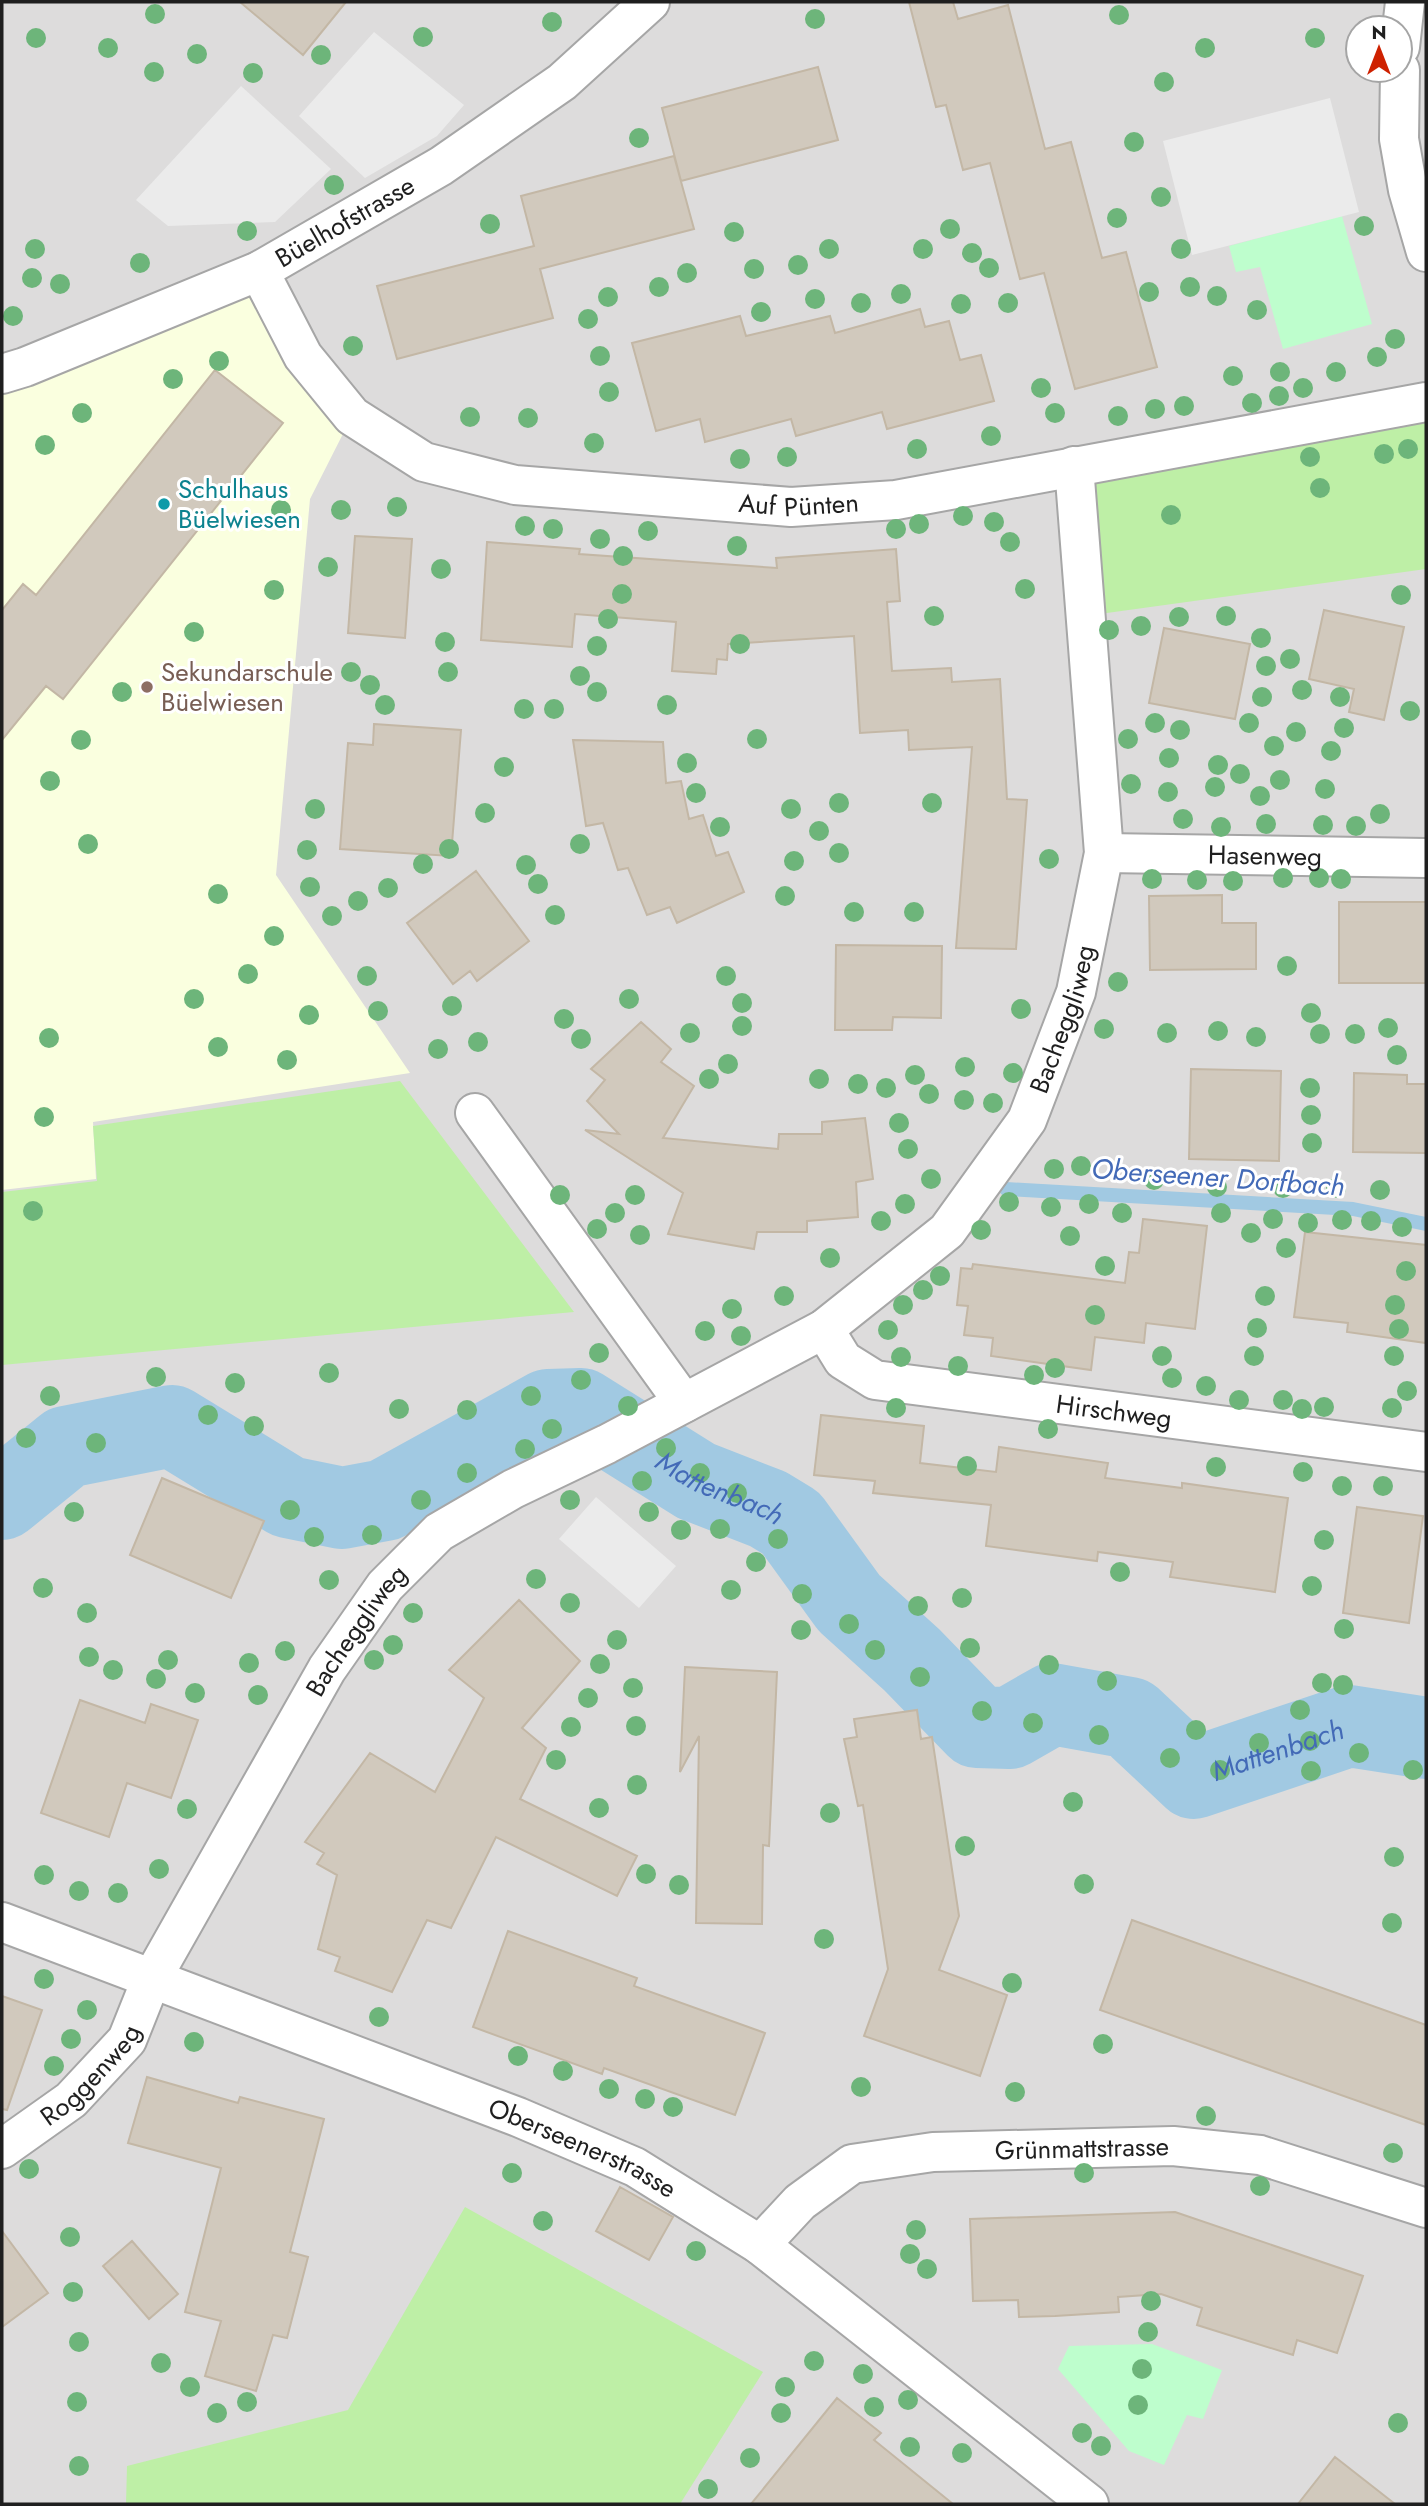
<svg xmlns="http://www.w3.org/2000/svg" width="1428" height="2506" font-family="Jost,sans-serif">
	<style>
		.residential { fill: #dddcdc; fill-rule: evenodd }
		.education { fill: #faffdf }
		.grass { fill: #beefa6 }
		.park { fill: #befecd }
		.parking { fill: #ebebeb }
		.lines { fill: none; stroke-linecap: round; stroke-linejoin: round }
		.stream { stroke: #a1c9e2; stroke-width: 14 }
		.river { stroke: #a1c9e2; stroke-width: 82 }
		.building { fill: #d1c9bd; stroke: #c3b7a5; stroke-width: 2 }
		.street-casing { stroke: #a6a6a6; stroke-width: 42 }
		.street { stroke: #fff; stroke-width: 38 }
		.tree { fill: #6db57a }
		.culture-dot { fill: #0f9aa8; stroke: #fff; stroke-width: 2.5 }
		.education-dot { fill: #8d6e63; stroke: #fff; stroke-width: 2.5 }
		.labels { text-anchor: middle; stroke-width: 6; stroke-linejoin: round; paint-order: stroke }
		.street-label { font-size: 26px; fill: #1f1f1f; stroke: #fff }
		.culture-label { font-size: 26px; fill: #0d838f; stroke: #fff; text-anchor: start }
		.education-label { font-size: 26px; fill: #785e54; stroke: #fff; text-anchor: start }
		.water-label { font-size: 28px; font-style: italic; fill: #436ab7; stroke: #fff }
	</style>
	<rect width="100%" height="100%" fill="#f0eee4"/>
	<path class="residential" d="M2,2H1426V2504H2ZM1358,28H1400V70H1358Z"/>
	<path class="education" d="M259,271L352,416L310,499L276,875L410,1073L93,1122L96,1179L2,1190V374Z"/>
	<path class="grass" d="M1426,402V569L1085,616L1074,466Z
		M400,1081L574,1312L2,1365V1192L97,1181L93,1126Z
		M465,2207L763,2372L680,2504H126L127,2466L348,2410Z"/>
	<path class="park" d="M1342,216L1372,324L1283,349L1260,267L1236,272L1229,246Z
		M1152,2344L1222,2370L1203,2419L1187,2415L1164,2465L1129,2451L1058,2369L1069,2346Z"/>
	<path class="parking" d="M374,32L464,105L437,136L365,178L299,116Z
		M241,86L331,169L275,222L168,226L136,200Z
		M1330,98L1359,212L1192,255L1163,141Z
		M596,1497L676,1566L639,1608L559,1539Z"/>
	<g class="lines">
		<path class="stream" d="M1006,1189L1353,1209L1426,1224"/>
		<path class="river" id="s1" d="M2,1499L66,1447L172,1426L288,1497L342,1508L385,1500L548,1410L581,1409L696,1481L768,1509L791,1523L849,1603L912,1660L977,1727L1010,1728L1052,1704L1130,1718L1194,1778L1349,1726L1426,1738"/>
	</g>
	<path class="building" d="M240,2H346L303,55Z
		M909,2H953L958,19L1008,5L1045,149L1071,142L1102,258L1126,252L1157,367L1075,389L1044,273L1020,279L990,163L963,170L946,105L936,107Z
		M818,67L838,140L681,181L662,108Z
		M674,156L694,229L540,269L553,318L397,359L377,286L534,246L521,196Z
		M920,309L925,327L949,321L960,360L981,355L994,401L887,429L882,412L796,436L791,419L705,442L700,419L656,431L632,343L740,316L746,336L830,316L835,333Z
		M215,370L283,423L63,699L46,686L2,740V610L23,584L36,595Z
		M355,536L412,539L405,638L348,633Z
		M487,542L580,549L579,554L777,568L776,558L896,549L900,601L887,602L892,671L951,668L952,682L1000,679L1007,799L1027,800L1016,949L956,948L972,747L909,750L908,730L860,733L854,636L728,644L727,660L717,659L716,674L672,671L676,622L575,614L572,647L481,640Z
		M1324,610L1404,627L1384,720L1349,712L1354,689L1309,679Z
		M1164,628L1250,644L1235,719L1149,703Z
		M374,724L461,730L451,856L340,849L348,743L373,745Z
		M573,740L663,742L666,783L681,781L689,819L703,815L716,856L728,852L744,892L677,923L670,907L647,915L628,868L618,870L603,823L586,826Z
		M476,871L529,941L477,981L470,971L453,984L407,923Z
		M1222,895V923H1256V969L1150,970L1149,896Z
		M1339,902H1426V983H1339Z
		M836,945L942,946L941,1018L893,1017L892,1030H835Z
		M641,1022L671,1049L661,1062L694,1086L663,1138L778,1149L779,1134H822V1122L865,1118L873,1179L856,1182L858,1217L807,1221V1232H757L754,1249L668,1234L683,1193L585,1130L619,1134L587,1101L605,1080L591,1069Z
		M1191,1069L1281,1071L1279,1161L1189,1159Z
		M1354,1073L1407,1075V1084H1426V1153L1353,1152Z
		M1143,1219L1207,1226L1195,1329L1146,1323L1144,1343L1095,1337L1091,1370L991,1356L993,1338L964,1335L968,1306L957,1305L961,1268L972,1269L973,1264L1125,1283L1129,1252L1139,1253Z
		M1305,1232L1426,1245V1343L1347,1332L1348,1323L1294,1317Z
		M821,1415L924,1426L920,1463L996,1472L999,1447L1108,1463L1105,1478L1182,1488V1483L1288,1498L1275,1592L1170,1577L1173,1562L1098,1552L1097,1561L986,1546L991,1505L873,1493L875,1481L814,1475Z
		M162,1478L264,1521L231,1598L130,1555Z
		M1357,1507L1423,1516L1409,1623L1343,1613Z
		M519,1600L580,1661L522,1728L546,1748L520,1799L637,1856L617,1896L496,1837L451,1928L427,1920L392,1992L335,1971L340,1957L318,1949L337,1875L317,1864L324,1853L305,1842L370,1753L435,1792L484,1698L449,1670Z
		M685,1667L777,1672L769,1846L763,1845L762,1924L696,1923L699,1736L680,1772Z
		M80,1700L145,1723L151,1704L198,1720L171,1798L127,1783L109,1837L41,1813Z
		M917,1710L921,1739L932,1737L959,1916L939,1970L1007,1995L980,2076L864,2036L888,1969L863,1805L858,1806L844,1739L857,1737L854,1719Z
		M1132,1920L1426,2025V2125L1100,2010Z
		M508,1931L637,1978L634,1986L765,2033L735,2115L604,2068L602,2074L473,2027Z
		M2,1996L42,2010L7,2110L2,2109Z
		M147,2077L238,2103L240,2097L324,2119L290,2252L308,2257L287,2338L273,2335L256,2391L205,2376L221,2321L185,2312L221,2168L128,2143Z
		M620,2187L673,2217L649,2260L596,2231Z
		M1175,2212L1363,2276L1337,2353L1297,2340L1293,2355L1197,2325L1202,2308L1161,2294L1118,2297L1119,2312L1055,2316L1019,2317L1018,2300L973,2301L970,2219Z
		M2,2231L48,2293L2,2327Z
		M132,2241L178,2294L149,2319L103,2266Z
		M837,2398L881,2433L874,2440L953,2504H751Z
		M1335,2457L1395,2504H1298Z"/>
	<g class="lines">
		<g class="street-casing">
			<g id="street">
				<path d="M1400,47L1405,2"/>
				<path d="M1400,70L1399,139L1408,190L1426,252"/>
				<path id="s2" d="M259,271L303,356L352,416L424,462L515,485L791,507L896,500L1426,402"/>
				<path id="s3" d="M2,374L25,367L259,271L441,166L562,82L650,2"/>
				<path id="s4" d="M1104,853L1426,858"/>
				<path d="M475,1113L684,1403"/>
				<path id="s5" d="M824,1329L843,1360L875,1380L1426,1452"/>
				<path id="s6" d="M2,1922L518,2117L635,2167L760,2245L1089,2504"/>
				<path id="s7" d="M2,2149L71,2100L127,2040L151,1980L327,1669L385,1586L439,1532L513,1489L607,1444L824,1329L947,1231L1027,1120L1076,992L1104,853L1074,466"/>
				<path id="s8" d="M760,2245L800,2202L852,2164L933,2152L1173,2146L1260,2155L1426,2208"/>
			</g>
		</g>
		<use href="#street" class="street"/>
	</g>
	<g class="tree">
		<circle cx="155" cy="14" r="10"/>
		<circle cx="1119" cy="15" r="10"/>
		<circle cx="815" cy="19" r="10"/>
		<circle cx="552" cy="22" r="10"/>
		<circle cx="423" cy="37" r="10"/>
		<circle cx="36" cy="38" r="10"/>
		<circle cx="1315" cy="38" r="10"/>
		<circle cx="108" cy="48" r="10"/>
		<circle cx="1205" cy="48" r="10"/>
		<circle cx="197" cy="54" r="10"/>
		<circle cx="321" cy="55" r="10"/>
		<circle cx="154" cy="72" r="10"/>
		<circle cx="253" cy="73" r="10"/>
		<circle cx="1164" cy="82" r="10"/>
		<circle cx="639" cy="138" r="10"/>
		<circle cx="1134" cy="142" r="10"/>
		<circle cx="334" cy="185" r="10"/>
		<circle cx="1161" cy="197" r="10"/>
		<circle cx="1117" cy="218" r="10"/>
		<circle cx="490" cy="224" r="10"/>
		<circle cx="1364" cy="226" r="10"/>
		<circle cx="950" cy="229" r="10"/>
		<circle cx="247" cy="231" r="10"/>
		<circle cx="734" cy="232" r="10"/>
		<circle cx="35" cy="249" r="10"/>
		<circle cx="829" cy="249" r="10"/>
		<circle cx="923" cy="249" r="10"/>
		<circle cx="1181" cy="249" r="10"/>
		<circle cx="972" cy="253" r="10"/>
		<circle cx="140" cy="263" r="10"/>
		<circle cx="798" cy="265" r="10"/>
		<circle cx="989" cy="268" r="10"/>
		<circle cx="754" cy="269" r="10"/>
		<circle cx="687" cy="273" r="10"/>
		<circle cx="32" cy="278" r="10"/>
		<circle cx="60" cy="284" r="10"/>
		<circle cx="659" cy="287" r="10"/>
		<circle cx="1190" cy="287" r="10"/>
		<circle cx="1149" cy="292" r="10"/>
		<circle cx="901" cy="294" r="10"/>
		<circle cx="1217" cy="296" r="10"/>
		<circle cx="608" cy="297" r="10"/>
		<circle cx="815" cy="299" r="10"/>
		<circle cx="861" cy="303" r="10"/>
		<circle cx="1008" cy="303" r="10"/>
		<circle cx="961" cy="304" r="10"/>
		<circle cx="1257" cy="310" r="10"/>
		<circle cx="761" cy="312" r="10"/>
		<circle cx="13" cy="316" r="10"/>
		<circle cx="588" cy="319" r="10"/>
		<circle cx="1395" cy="339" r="10"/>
		<circle cx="353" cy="346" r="10"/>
		<circle cx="600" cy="356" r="10"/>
		<circle cx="1377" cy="357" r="10"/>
		<circle cx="219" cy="361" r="10"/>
		<circle cx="1280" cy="372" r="10"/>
		<circle cx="1336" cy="372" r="10"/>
		<circle cx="1233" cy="376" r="10"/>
		<circle cx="173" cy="379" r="10"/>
		<circle cx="1041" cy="388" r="10"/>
		<circle cx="1303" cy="388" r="10"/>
		<circle cx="609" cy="392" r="10"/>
		<circle cx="1279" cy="396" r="10"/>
		<circle cx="1252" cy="403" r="10"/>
		<circle cx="1184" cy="406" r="10"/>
		<circle cx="1155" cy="409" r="10"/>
		<circle cx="82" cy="413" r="10"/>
		<circle cx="1055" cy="413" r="10"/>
		<circle cx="1118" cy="416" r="10"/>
		<circle cx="470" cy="417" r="10"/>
		<circle cx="528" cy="418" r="10"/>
		<circle cx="991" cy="436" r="10"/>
		<circle cx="594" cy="443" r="10"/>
		<circle cx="45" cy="445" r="10"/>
		<circle cx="917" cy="449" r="10"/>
		<circle cx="1408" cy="449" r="10"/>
		<circle cx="1384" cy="454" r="10"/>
		<circle cx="787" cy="457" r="10"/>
		<circle cx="1310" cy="457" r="10"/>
		<circle cx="740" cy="459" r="10"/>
		<circle cx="1320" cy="488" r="10"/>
		<circle cx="397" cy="507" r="10"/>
		<circle cx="281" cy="510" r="10"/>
		<circle cx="341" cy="510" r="10"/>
		<circle cx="1171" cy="515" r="10"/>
		<circle cx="963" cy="516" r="10"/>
		<circle cx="994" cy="522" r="10"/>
		<circle cx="919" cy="524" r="10"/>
		<circle cx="525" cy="526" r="10"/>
		<circle cx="553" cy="529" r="10"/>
		<circle cx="896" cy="529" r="10"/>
		<circle cx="648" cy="531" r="10"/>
		<circle cx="600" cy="539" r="10"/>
		<circle cx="1010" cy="542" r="10"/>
		<circle cx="737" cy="546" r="10"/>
		<circle cx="623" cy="556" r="10"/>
		<circle cx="328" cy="567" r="10"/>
		<circle cx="441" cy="569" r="10"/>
		<circle cx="1025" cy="589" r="10"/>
		<circle cx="274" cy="590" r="10"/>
		<circle cx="622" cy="594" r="10"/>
		<circle cx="1401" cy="595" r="10"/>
		<circle cx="934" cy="616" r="10"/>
		<circle cx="1226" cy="616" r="10"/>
		<circle cx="1179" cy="617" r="10"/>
		<circle cx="608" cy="619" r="10"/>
		<circle cx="1141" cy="626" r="10"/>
		<circle cx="1109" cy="630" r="10"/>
		<circle cx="194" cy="632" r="10"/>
		<circle cx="1261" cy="638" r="10"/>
		<circle cx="445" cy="642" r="10"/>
		<circle cx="740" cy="644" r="10"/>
		<circle cx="597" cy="646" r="10"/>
		<circle cx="1290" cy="659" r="10"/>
		<circle cx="1266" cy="666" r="10"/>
		<circle cx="351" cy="672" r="10"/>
		<circle cx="448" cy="672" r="10"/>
		<circle cx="580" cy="676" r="10"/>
		<circle cx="370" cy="685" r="10"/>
		<circle cx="1302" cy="690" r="10"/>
		<circle cx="122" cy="692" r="10"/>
		<circle cx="597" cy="692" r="10"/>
		<circle cx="1262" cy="697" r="10"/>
		<circle cx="1340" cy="697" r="10"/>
		<circle cx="385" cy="705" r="10"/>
		<circle cx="667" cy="705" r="10"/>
		<circle cx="524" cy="709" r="10"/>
		<circle cx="554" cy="709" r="10"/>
		<circle cx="1410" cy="711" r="10"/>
		<circle cx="1155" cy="723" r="10"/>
		<circle cx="1249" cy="723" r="10"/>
		<circle cx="1344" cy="728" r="10"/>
		<circle cx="1180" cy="730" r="10"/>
		<circle cx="1296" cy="732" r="10"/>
		<circle cx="757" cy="739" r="10"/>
		<circle cx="1128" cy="739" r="10"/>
		<circle cx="81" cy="740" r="10"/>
		<circle cx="1274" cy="746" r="10"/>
		<circle cx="1331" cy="751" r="10"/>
		<circle cx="1169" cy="758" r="10"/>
		<circle cx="687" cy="763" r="10"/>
		<circle cx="1218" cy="765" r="10"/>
		<circle cx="504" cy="767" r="10"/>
		<circle cx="1240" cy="774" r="10"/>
		<circle cx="1280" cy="780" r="10"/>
		<circle cx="50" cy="781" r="10"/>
		<circle cx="1131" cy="784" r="10"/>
		<circle cx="1215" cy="787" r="10"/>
		<circle cx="1325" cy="789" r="10"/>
		<circle cx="1168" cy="792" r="10"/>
		<circle cx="696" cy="793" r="10"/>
		<circle cx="1260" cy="796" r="10"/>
		<circle cx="839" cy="803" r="10"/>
		<circle cx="932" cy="803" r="10"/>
		<circle cx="315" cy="809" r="10"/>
		<circle cx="791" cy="809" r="10"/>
		<circle cx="485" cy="813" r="10"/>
		<circle cx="1380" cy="814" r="10"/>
		<circle cx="1183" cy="819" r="10"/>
		<circle cx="1266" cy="824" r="10"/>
		<circle cx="1323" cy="825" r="10"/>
		<circle cx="1356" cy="826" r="10"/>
		<circle cx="720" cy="827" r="10"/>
		<circle cx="1221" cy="827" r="10"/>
		<circle cx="819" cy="831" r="10"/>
		<circle cx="88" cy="844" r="10"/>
		<circle cx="580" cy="844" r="10"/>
		<circle cx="449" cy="849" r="10"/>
		<circle cx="307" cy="850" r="10"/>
		<circle cx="839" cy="853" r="10"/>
		<circle cx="1049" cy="859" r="10"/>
		<circle cx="794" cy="861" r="10"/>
		<circle cx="423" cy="864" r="10"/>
		<circle cx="526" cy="865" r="10"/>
		<circle cx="1283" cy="878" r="10"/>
		<circle cx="1319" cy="878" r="10"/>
		<circle cx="1152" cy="879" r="10"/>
		<circle cx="1341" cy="879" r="10"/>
		<circle cx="1197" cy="880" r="10"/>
		<circle cx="1233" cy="881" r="10"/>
		<circle cx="538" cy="884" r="10"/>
		<circle cx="310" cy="887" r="10"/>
		<circle cx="388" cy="888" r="10"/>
		<circle cx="218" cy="894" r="10"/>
		<circle cx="785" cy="896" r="10"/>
		<circle cx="358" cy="901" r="10"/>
		<circle cx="854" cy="912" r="10"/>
		<circle cx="914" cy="912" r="10"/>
		<circle cx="555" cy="915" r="10"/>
		<circle cx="332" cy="916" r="10"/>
		<circle cx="274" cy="936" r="10"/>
		<circle cx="1287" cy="966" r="10"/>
		<circle cx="248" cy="974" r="10"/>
		<circle cx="367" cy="976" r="10"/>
		<circle cx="726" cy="976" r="10"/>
		<circle cx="1118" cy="982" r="10"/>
		<circle cx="194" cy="999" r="10"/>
		<circle cx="629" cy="999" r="10"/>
		<circle cx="742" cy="1003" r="10"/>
		<circle cx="452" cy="1006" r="10"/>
		<circle cx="1021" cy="1009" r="10"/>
		<circle cx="378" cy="1011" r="10"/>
		<circle cx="1311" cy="1013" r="10"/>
		<circle cx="309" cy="1015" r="10"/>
		<circle cx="564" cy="1019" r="10"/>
		<circle cx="742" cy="1026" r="10"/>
		<circle cx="1388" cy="1028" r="10"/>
		<circle cx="1104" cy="1029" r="10"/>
		<circle cx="1218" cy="1031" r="10"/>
		<circle cx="690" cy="1033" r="10"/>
		<circle cx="1167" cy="1033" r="10"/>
		<circle cx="1320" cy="1034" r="10"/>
		<circle cx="1355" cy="1034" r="10"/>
		<circle cx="1256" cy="1037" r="10"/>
		<circle cx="49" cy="1038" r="10"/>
		<circle cx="581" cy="1039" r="10"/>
		<circle cx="478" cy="1042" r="10"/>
		<circle cx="218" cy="1047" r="10"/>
		<circle cx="438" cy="1049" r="10"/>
		<circle cx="1397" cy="1055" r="10"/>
		<circle cx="287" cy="1060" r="10"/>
		<circle cx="728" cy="1064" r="10"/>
		<circle cx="965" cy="1067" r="10"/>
		<circle cx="1013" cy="1073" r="10"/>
		<circle cx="915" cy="1075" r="10"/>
		<circle cx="709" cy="1079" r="10"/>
		<circle cx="819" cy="1079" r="10"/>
		<circle cx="858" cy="1084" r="10"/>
		<circle cx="886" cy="1088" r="10"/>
		<circle cx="1310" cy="1088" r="10"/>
		<circle cx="929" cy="1094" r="10"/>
		<circle cx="964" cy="1100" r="10"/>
		<circle cx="993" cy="1103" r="10"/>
		<circle cx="1311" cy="1115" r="10"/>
		<circle cx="44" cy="1117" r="10"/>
		<circle cx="899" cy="1123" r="10"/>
		<circle cx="1312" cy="1143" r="10"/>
		<circle cx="908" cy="1149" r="10"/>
		<circle cx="1081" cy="1166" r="10"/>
		<circle cx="1054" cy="1169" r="10"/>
		<circle cx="931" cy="1179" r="10"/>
		<circle cx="1154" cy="1180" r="10"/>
		<circle cx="1217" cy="1187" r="10"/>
		<circle cx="1283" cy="1188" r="10"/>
		<circle cx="1336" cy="1188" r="10"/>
		<circle cx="1380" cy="1190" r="10"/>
		<circle cx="560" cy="1195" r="10"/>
		<circle cx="635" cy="1195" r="10"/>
		<circle cx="1009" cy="1202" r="10"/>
		<circle cx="905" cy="1204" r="10"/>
		<circle cx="1089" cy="1204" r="10"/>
		<circle cx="1051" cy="1207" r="10"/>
		<circle cx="33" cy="1211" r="10"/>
		<circle cx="615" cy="1213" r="10"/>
		<circle cx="1122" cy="1213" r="10"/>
		<circle cx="1221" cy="1213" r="10"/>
		<circle cx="1273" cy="1219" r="10"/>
		<circle cx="1342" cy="1220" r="10"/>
		<circle cx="881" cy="1221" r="10"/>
		<circle cx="1371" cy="1221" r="10"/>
		<circle cx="1308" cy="1223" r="10"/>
		<circle cx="1402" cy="1227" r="10"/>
		<circle cx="597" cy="1229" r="10"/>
		<circle cx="981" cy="1230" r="10"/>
		<circle cx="1251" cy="1233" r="10"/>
		<circle cx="640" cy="1235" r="10"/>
		<circle cx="1070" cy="1236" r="10"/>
		<circle cx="1286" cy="1248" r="10"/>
		<circle cx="830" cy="1258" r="10"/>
		<circle cx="1105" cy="1266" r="10"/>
		<circle cx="1406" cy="1271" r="10"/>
		<circle cx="940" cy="1276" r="10"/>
		<circle cx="923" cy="1290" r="10"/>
		<circle cx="784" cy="1296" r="10"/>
		<circle cx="1265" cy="1296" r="10"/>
		<circle cx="903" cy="1305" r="10"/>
		<circle cx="1395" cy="1305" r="10"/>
		<circle cx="732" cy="1309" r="10"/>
		<circle cx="1095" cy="1315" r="10"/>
		<circle cx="1257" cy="1328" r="10"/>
		<circle cx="1399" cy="1329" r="10"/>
		<circle cx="888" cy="1330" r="10"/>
		<circle cx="705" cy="1331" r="10"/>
		<circle cx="741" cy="1336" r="10"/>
		<circle cx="599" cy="1353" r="10"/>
		<circle cx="1162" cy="1356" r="10"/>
		<circle cx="1254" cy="1356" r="10"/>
		<circle cx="1394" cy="1356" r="10"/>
		<circle cx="901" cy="1357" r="10"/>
		<circle cx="958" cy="1366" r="10"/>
		<circle cx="1055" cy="1368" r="10"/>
		<circle cx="329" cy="1373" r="10"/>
		<circle cx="1034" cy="1375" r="10"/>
		<circle cx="156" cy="1377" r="10"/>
		<circle cx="1172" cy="1378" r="10"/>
		<circle cx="581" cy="1380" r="10"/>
		<circle cx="235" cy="1383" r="10"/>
		<circle cx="1206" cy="1386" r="10"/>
		<circle cx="1407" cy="1391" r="10"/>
		<circle cx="50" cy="1396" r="10"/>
		<circle cx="531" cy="1396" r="10"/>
		<circle cx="1239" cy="1400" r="10"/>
		<circle cx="1283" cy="1400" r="10"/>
		<circle cx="628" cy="1406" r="10"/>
		<circle cx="1324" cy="1407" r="10"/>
		<circle cx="896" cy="1408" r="10"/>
		<circle cx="1392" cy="1408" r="10"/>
		<circle cx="399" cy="1409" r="10"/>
		<circle cx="1302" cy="1409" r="10"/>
		<circle cx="467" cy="1410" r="10"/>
		<circle cx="208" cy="1415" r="10"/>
		<circle cx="254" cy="1426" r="10"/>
		<circle cx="552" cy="1429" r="10"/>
		<circle cx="1048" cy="1429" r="10"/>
		<circle cx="26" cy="1438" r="10"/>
		<circle cx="96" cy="1443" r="10"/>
		<circle cx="666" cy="1448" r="10"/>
		<circle cx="525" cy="1449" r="10"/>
		<circle cx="967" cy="1466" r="10"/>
		<circle cx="1216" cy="1467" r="10"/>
		<circle cx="1303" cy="1472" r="10"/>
		<circle cx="467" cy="1473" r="10"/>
		<circle cx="700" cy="1473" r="10"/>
		<circle cx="642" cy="1481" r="10"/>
		<circle cx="1342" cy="1486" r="10"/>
		<circle cx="1383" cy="1486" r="10"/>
		<circle cx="737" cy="1493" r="10"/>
		<circle cx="421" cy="1500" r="10"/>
		<circle cx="570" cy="1500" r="10"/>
		<circle cx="290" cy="1510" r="10"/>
		<circle cx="74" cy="1512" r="10"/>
		<circle cx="649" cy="1512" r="10"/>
		<circle cx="720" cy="1529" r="10"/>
		<circle cx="681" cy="1530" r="10"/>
		<circle cx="372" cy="1535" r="10"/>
		<circle cx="314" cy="1537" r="10"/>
		<circle cx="778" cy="1539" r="10"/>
		<circle cx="1324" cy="1540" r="10"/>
		<circle cx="756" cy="1562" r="10"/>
		<circle cx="1120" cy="1572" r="10"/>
		<circle cx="536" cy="1579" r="10"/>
		<circle cx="329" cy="1580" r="10"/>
		<circle cx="1312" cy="1586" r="10"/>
		<circle cx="43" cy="1588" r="10"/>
		<circle cx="731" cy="1590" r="10"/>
		<circle cx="802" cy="1594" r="10"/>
		<circle cx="962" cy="1598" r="10"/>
		<circle cx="570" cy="1603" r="10"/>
		<circle cx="918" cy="1606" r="10"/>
		<circle cx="87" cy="1613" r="10"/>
		<circle cx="413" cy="1613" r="10"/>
		<circle cx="849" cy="1624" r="10"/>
		<circle cx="1344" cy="1629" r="10"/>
		<circle cx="801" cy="1630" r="10"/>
		<circle cx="617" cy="1640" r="10"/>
		<circle cx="393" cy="1645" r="10"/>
		<circle cx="970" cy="1648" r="10"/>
		<circle cx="875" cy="1650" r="10"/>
		<circle cx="285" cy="1651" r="10"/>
		<circle cx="89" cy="1657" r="10"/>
		<circle cx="168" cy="1660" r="10"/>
		<circle cx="374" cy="1660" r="10"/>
		<circle cx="249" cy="1663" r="10"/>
		<circle cx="600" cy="1664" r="10"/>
		<circle cx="1049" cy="1665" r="10"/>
		<circle cx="113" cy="1670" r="10"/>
		<circle cx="920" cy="1677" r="10"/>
		<circle cx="156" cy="1679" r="10"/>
		<circle cx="1107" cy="1681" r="10"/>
		<circle cx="1322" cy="1683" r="10"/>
		<circle cx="1343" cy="1685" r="10"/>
		<circle cx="633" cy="1688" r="10"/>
		<circle cx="195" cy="1693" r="10"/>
		<circle cx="258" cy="1695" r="10"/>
		<circle cx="588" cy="1698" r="10"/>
		<circle cx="1300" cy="1710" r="10"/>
		<circle cx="982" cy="1711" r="10"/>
		<circle cx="1033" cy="1723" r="10"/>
		<circle cx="636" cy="1726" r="10"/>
		<circle cx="571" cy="1727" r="10"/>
		<circle cx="1196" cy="1730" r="10"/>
		<circle cx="1099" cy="1735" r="10"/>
		<circle cx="1310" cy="1741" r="10"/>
		<circle cx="1259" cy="1743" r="10"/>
		<circle cx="1359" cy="1753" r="10"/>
		<circle cx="1170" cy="1758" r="10"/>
		<circle cx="556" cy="1760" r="10"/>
		<circle cx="1220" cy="1770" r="10"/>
		<circle cx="1413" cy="1770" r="10"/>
		<circle cx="1311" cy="1771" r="10"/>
		<circle cx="637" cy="1785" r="10"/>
		<circle cx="1073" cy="1802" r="10"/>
		<circle cx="599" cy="1808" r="10"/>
		<circle cx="187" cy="1809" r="10"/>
		<circle cx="830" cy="1813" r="10"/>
		<circle cx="965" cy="1846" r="10"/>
		<circle cx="1394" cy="1857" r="10"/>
		<circle cx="159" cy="1869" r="10"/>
		<circle cx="646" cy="1874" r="10"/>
		<circle cx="44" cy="1875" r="10"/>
		<circle cx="1084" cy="1884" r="10"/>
		<circle cx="679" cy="1885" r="10"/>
		<circle cx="79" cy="1891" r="10"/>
		<circle cx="118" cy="1893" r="10"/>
		<circle cx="1392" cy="1923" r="10"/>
		<circle cx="824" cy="1939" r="10"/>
		<circle cx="44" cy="1979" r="10"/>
		<circle cx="1012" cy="1983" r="10"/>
		<circle cx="87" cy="2010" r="10"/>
		<circle cx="379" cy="2017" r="10"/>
		<circle cx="71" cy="2039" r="10"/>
		<circle cx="194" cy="2042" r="10"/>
		<circle cx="1103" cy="2044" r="10"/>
		<circle cx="518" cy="2056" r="10"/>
		<circle cx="54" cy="2066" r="10"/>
		<circle cx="563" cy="2071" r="10"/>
		<circle cx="861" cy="2087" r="10"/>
		<circle cx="609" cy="2089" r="10"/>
		<circle cx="1015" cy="2092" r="10"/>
		<circle cx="645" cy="2099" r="10"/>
		<circle cx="673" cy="2107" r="10"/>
		<circle cx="1206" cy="2116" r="10"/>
		<circle cx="1393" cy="2153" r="10"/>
		<circle cx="29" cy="2169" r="10"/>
		<circle cx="512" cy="2173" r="10"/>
		<circle cx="1084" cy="2173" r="10"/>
		<circle cx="1260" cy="2186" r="10"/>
		<circle cx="543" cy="2221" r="10"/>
		<circle cx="916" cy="2230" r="10"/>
		<circle cx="70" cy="2237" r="10"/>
		<circle cx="696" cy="2251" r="10"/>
		<circle cx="910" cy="2254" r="10"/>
		<circle cx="927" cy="2269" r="10"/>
		<circle cx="73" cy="2292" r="10"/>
		<circle cx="1151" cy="2301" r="10"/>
		<circle cx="1148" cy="2332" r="10"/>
		<circle cx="79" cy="2342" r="10"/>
		<circle cx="814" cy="2361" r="10"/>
		<circle cx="161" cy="2363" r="10"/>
		<circle cx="1142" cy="2369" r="10"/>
		<circle cx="863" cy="2374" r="10"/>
		<circle cx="190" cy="2387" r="10"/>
		<circle cx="785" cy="2387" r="10"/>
		<circle cx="908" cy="2400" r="10"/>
		<circle cx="77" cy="2402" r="10"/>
		<circle cx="247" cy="2402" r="10"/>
		<circle cx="1138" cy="2405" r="10"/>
		<circle cx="874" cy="2407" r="10"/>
		<circle cx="217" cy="2413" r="10"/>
		<circle cx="781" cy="2413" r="10"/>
		<circle cx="1398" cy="2423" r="10"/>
		<circle cx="1082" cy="2433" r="10"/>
		<circle cx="1101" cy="2446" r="10"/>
		<circle cx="910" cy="2447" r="10"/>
		<circle cx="962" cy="2453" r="10"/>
		<circle cx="750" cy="2458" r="10"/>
		<circle cx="79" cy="2466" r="10"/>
		<circle cx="708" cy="2489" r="10"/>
	</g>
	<circle class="culture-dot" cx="164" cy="504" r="7"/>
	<circle class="education-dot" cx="147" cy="687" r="7"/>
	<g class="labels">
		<g class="street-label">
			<text dy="9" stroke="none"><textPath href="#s3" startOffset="376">Büelhofstrasse</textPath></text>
			<text dy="9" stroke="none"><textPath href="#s2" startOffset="637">Auf Pünten</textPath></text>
			<text dy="9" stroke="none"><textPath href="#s4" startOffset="161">Hasenweg</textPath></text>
			<text dy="9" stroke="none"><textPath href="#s7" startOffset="1603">Bacheggliweg</textPath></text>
			<text dy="9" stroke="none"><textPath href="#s5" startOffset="315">Hirschweg</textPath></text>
			<text dy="9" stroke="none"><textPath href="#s7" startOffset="637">Bacheggliweg</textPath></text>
			<text dy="9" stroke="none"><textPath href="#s7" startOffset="116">Roggenweg</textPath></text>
			<text dy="9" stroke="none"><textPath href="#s6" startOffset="623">Oberseenerstrasse</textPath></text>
			<text dy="9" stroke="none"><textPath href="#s8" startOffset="354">Grünmattstrasse</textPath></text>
		</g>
		<g class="culture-label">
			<text x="178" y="498">Schulhaus<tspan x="178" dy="30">Büelwiesen</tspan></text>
		</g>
		<g class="education-label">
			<text x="161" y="681">Sekundarschule<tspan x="161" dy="30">Büelwiesen</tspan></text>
		</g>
		<g class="water-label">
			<text transform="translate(1218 1177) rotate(4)" y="10">Oberseener Dorfbach</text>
			<text dy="10" stroke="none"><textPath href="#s1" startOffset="805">Mattenbach</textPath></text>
			<text dy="10" stroke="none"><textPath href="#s1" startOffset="1498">Mattenbach</textPath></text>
		</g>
	</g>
	<rect width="1428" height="2506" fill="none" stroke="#1f1f1f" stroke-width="7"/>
	<g transform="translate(1379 49)"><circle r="33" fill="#ffffff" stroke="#a5a5a5" stroke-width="2"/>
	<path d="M0-5L12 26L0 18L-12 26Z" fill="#ce2100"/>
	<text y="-10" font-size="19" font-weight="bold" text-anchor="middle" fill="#1f1f1f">N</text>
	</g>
</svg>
